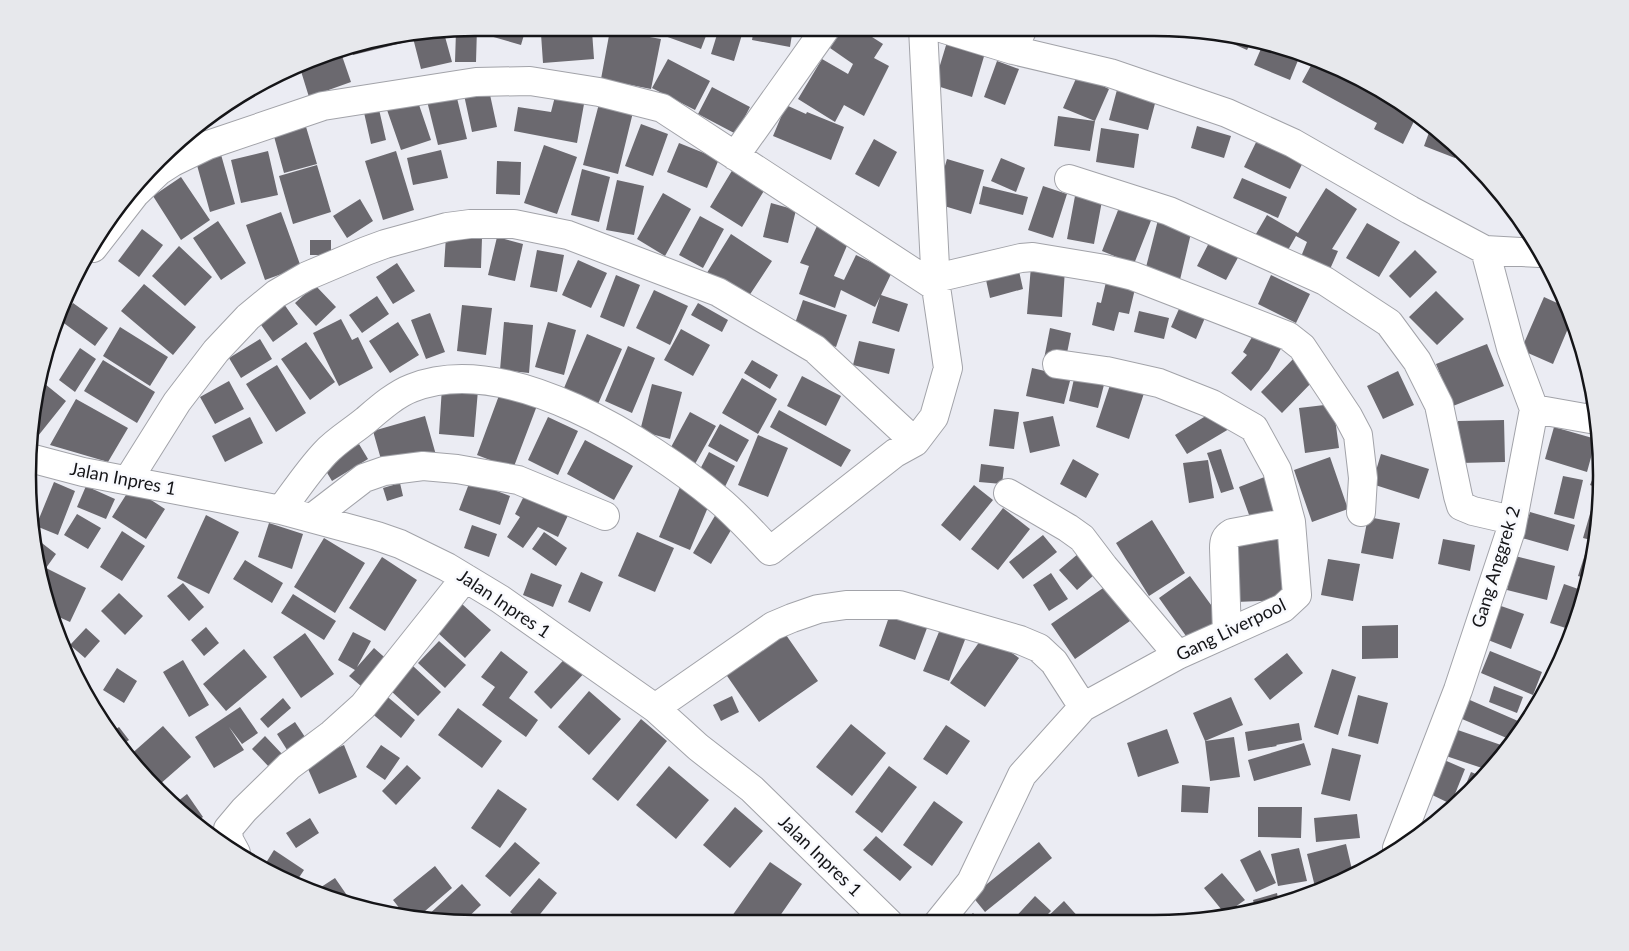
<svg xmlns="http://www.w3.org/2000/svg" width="1629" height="951" font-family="Lato,sans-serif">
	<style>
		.building { fill: #6b696f }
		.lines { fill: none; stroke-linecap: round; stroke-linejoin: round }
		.minor-casing { stroke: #a2a3a9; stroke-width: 30 }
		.minor { stroke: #fff; stroke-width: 28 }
		.labels { text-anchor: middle; stroke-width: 5; stroke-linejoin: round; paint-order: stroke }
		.street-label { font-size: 18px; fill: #151518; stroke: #f9fafe }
		.rim { fill: none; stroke: #151518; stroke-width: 2.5 }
	</style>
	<rect width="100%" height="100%" fill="#ebecf3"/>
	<path class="building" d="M477,28L476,62H455L456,31Z
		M493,28H526L521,45L490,36Z
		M665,28H709L701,49L662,35Z
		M719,28H744L734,61L711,54Z
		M754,28H793L790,47L752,40Z
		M843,28H858L883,44L874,58L889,66L864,116L844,105L835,122L798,99L822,59L848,74L853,64L830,48Z
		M1167,28H1183L1190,30L1187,36Z
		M610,30L661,39L651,89L601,79Z
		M592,31L594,59L543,63L541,34Z
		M444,33L452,62L421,69L413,38Z
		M1211,34L1251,42L1247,50Z
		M406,39V42L353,55L352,48Z
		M947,42L985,53L972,97L934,85Z
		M1263,44L1301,53L1290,80L1254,65Z
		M340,50L351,82L309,97L300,68L332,51Z
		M668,59L710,81L695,110L652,88Z
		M1314,60L1402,103L1417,115L1403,144L1374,129L1377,123L1302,82Z
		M997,61L1019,69L1005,105L984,97Z
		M1078,74L1109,89L1095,121L1063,108Z
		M558,85L586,93L577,143L514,131L518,107L551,112Z
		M1118,86L1157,96L1148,130L1109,120Z
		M712,87L750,107L736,134L698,114Z
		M489,90L497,127L472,132L464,95Z
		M456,94L467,139L438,145L427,101Z
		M416,96L431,140L401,150L386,107Z
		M601,96L635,104L618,174L583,165Z
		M378,105L386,140L371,144L363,108Z
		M786,105L806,114L807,112L844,127L831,160L773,136Z
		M1058,116L1095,121L1090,151L1054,146Z
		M203,120L207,126L184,141H183Z
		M304,120L317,164L284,173L272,129Z
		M641,124L668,134L653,176L625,166Z
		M1197,126L1231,136L1224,158L1191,148Z
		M1431,127L1459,149L1455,158L1424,146Z
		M1101,128L1139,134L1134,168L1096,162Z
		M1261,132L1307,154L1290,189L1244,167Z
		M874,139L897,152L879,187L855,174Z
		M679,143L719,159L707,188L667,172Z
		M544,145L577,157L557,214L524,203Z
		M441,150L448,178L413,185L407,158Z
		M220,151L235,204L210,212L195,158Z
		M268,151L278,195L241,203L231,160Z
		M396,151L414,210L383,220L365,161Z
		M1001,158L1025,168L1016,192L991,181Z
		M947,159L984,170L971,214L934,203Z
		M497,161L521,162L520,195L496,194Z
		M317,165L331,212L293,224L279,176Z
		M582,169L610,177L599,222L571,215Z
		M733,169L765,189L742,227L710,207Z
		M181,177L210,220L181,240L153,196Z
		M1242,178L1287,197L1278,218L1233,198Z
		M617,180L644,186L634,235L606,230Z
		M983,186L1028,197L1023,215L979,204Z
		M1043,186L1067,194L1053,238L1028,230Z
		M1326,188L1357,209L1332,249L1338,251L1327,276L1298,264L1307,242L1296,236L1284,257L1253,239L1267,215L1298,233Z
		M663,193L691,209L665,256L637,239Z
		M1075,196L1102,201L1094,244L1067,239Z
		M360,199L373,221L347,238L333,216Z
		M1122,200L1154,213L1134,264L1102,251Z
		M771,203L796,210L788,243L763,237Z
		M281,212L301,267L265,280L246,225Z
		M700,216L724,229L703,268L679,255Z
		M1158,220L1192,229L1179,284L1144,275Z
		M218,221L246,263L221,280L193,238Z
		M1367,223L1400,242L1379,277L1346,258Z
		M817,226L849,241L834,276L844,280L856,255L892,272L881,295L908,304L899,332L872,323L880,297L875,307L841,290L835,308L799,294L809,266L800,263Z
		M142,229L163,245L139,277L118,261Z
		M731,234L772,261L745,302L705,276Z
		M446,236L482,238L481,268L444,267Z
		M497,237L523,244L515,281L488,275Z
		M1212,237L1241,252L1226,280L1197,266Z
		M310,240H331V255H310Z
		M179,246L212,277L185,306L152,276Z
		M537,250L564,255L557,292L530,287Z
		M1415,250L1437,272L1410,298L1389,276Z
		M578,260L607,273L591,308L562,295Z
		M397,263L415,291L393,304L376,277Z
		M1031,266L1065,269L1062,317L1027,314Z
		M1019,271L1023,289L990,298L986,280Z
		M616,275L640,285L624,327L600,317Z
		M1271,275L1310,294L1296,323L1258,304Z
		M1106,282L1135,289L1129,314L1119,312L1114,331L1092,325L1097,302L1101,303Z
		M144,284L196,327L173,355L121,311Z
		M315,285L336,307L316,326L295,303Z
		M654,290L688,306L670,345L636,328Z
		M1436,291L1464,319L1437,345L1409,317Z
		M377,296L389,314L362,333L349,315Z
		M1544,297L1568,308L1572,319L1553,364L1521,350Z
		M803,300L847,315L836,347L792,332Z
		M1182,302L1207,313L1196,339L1171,327Z
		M73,303L108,328L95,346L61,321Z
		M698,303L728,320L722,332L691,315Z
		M284,304L298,324L273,342L259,322Z
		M462,305L492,308L486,355L457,351Z
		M1139,311L1169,318L1164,339L1134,332Z
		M430,313L445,352L426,359L411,320Z
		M341,319L352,340L358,337L373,368L339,386L313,333Z
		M398,322L419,355L390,373L369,341Z
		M504,322L533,325L529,373L500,370Z
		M548,322L576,330L564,375L535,367Z
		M120,327L168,357L150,386L103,356Z
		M1050,328L1071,333L1065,363L1044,359Z
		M681,329L710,345L693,376L664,360Z
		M1257,329L1283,345L1269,370L1251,391L1231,373L1247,355L1243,352Z
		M587,334L622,349L598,404L564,388Z
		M260,339L272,359L241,378L229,358Z
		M859,341L895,349L889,374L853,365Z
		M306,342L335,382L310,400L281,359Z
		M1487,344L1504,386L1453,406L1436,364Z
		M628,346L655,358L632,413L605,401Z
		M80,348L96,359L75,392L59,380Z
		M1296,356L1317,377L1282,413L1261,392Z
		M103,360L155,392L137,423L84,391Z
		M752,360L778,375L770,389L744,373Z
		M277,365L306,413L276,432L246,384Z
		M1032,368L1071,377L1064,404L1026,396Z
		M1076,370L1106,377L1098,408L1069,401Z
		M1398,371L1414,405L1383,419L1367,386Z
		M802,376L841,396L826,426L787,406Z
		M1113,376L1146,387L1129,439L1096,427Z
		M742,378L777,399L758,434L722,413Z
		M40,380L66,401L38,436L33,432Z
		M229,381L244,409L215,424L200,397Z
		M652,384L682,392L670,439L640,431Z
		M1592,385L1593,388L1595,411L1584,407Z
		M442,387L478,390L474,437L439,434Z
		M501,390L538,403L513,469L477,455Z
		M76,399L128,428L108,462L50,445Z
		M1333,404L1339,448L1305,453L1299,408Z
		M994,409L1019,412L1014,449L989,446Z
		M1217,409L1229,429L1187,454L1175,435Z
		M779,410L851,450L841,467L770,427Z
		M690,412L716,426L695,464L670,449Z
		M425,416L436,455L384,470L373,431Z
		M1053,416L1060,446L1030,453L1023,422Z
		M250,417L263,443L225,462L212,436Z
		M548,417L578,431L558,475L528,460Z
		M1504,420L1505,462L1459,463L1458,421Z
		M720,424L749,440L737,462L708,446Z
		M1554,427L1596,439L1587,472L1545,459Z
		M758,435L788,448L768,497L738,485Z
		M585,440L633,466L614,500L567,474Z
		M359,444L368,459L332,481L323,466Z
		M1221,449L1234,489L1221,493L1207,453Z
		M709,452L735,466L722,493L695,479Z
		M1381,454L1429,469L1419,499L1372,484Z
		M1330,457L1348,509L1312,522L1294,470Z
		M1073,459L1099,474L1086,498L1060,484Z
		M1208,460L1214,498L1189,503L1183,463Z
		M1600,461L1601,475L1600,489L1590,485Z
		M981,464L1004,467L1002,484L979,482Z
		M1267,476L1280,513L1252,523L1239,487Z
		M1563,476L1583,480L1574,519L1554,514Z
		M470,481L510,496L500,525L459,510Z
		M54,482L75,491L58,535L36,526Z
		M400,483L403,496L387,501L383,488Z
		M974,485L993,500L960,541L941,525Z
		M86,486L115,499L106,519L77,507Z
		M131,487L165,509L146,539L112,517Z
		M680,487L711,500L690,550L659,537Z
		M527,490L570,511L558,537L538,527L523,548L507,537L520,517L515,514Z
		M31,499L38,501L35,518Z
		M1594,500L1599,501L1595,541L1583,538Z
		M1003,508L1030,529L998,570L971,549Z
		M1530,512L1575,525L1568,551L1522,538Z
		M77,514L101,528L88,549L64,535Z
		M716,514L734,525L711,564L693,553Z
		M206,515L239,532L209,594L177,578Z
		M1368,517L1400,523L1393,559L1361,553Z
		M1152,520L1185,573L1149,596L1116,543Z
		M269,523L303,534L292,569L258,557Z
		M472,525L497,534L489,557L464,548Z
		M122,531L145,546L122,581L100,567Z
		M544,532L567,548L556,566L532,549Z
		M637,532L674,548L655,592L618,576Z
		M1043,535L1057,552L1023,579L1009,562Z
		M1280,535L1283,600L1236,602L1232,538Z
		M324,538L365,563L335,613L294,587Z
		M1443,539L1475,545L1470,571L1438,564Z
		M38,540L56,554L46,568L86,588L70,622L50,613L44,572L45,570L43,568Z
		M1085,548L1102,568L1077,590L1059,570Z
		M1586,551L1594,553L1593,563L1588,579L1578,576Z
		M1515,556L1555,566L1547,600L1507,590Z
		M382,557L417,580L385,631L349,608Z
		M1328,559L1360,564L1353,601L1321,595Z
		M245,560L283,583L272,603L233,579Z
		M581,572L603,582L590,612L568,602Z
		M531,573L562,585L553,607L523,595Z
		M1051,573L1068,599L1049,611L1033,585Z
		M1190,576L1222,620L1191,643L1159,598Z
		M183,583L204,607L189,621L167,596Z
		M1564,584L1584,591L1572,630L1550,623Z
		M1106,586L1130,621L1075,659L1051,624Z
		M119,593L143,616L125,635L101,611Z
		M293,594L336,621L324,640L281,613Z
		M462,604L491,630L465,658L437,632Z
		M1501,606L1524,614L1511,649L1488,640Z
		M890,614L927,628L915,660L879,646Z
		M943,622L968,632L949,681L923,671Z
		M1398,625V658L1362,659V626Z
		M206,627L219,643L204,656L191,640Z
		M86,628L100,641L85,658L70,645Z
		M353,632L371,641L357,667L374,648L391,663L367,691L349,676L355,670L338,660Z
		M784,632L818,681L759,722L725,673Z
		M305,633L334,674L301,698L273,657Z
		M985,634L1019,658L985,707L950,683Z
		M439,641L466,665L445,688L418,663Z
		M244,649L267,677L226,711L203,684Z
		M501,651L528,672L509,698L538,720L526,737L482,705L495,687L481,677Z
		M1490,651L1542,672L1533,695L1481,673Z
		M571,652L588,669L551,709L534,692Z
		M1287,653L1303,673L1270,700L1254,679Z
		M183,660L209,705L189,717L163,672Z
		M413,666L441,692L418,716L390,690Z
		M117,668L137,681L124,703L103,690Z
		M1332,669L1356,677L1338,735L1314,727Z
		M1494,686L1523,697L1517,713L1489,702Z
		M589,691L621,719L589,755L558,727Z
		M383,693L415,720L401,738L369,711Z
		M94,694L113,724L109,727L92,695Z
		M1358,695L1388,703L1378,744L1348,736Z
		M732,696L739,712L721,721L713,705Z
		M1231,697L1243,725L1205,741L1193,713Z
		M1463,697L1518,721L1509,739L1455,716Z
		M283,698L291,708L268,728L260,719Z
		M240,707L258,733L242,744L229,727L244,750L214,768L195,737Z
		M458,708L502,741L482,768L438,735Z
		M641,719L667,741L618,801L592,779Z
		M295,722L307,740L289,753L277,734Z
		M1299,723L1302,740L1276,745L1277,746L1248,751L1245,732Z
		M851,724L886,753L852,796L816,767Z
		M946,725L970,741L947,775L923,759Z
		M163,726L191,757L159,785L129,756Z
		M119,727L129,740L119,747L112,732Z
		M1452,728L1504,746L1501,754L1488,770L1443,755Z
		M1167,729L1179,763L1138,777L1127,743Z
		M265,736L283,755L270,768L252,749Z
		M1234,737L1240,777L1210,781L1205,741Z
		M1304,743L1311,765L1254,781L1248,760Z
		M344,745L357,777L319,794L305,762Z
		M381,745L400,758L385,780L366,767Z
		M1332,748L1361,755L1350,801L1321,794Z
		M1442,759L1465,769L1451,804L1428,793Z
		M407,765L421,778L396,805L382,791Z
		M669,766L709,800L676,839L636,805Z
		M889,766L917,787L882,833L855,812Z
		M1471,772L1483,777L1470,792L1459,801Z
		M1182,785L1210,787L1208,813L1181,812Z
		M498,789L527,809L500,848L471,828Z
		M187,794L203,817L197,821L177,802Z
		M934,801L963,822L932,866L903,845Z
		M735,807L763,831L730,868L703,845Z
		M1258,807H1302L1301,838L1258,837Z
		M1357,814L1360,838L1316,842L1314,818Z
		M310,818L319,833L296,848L286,833Z
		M876,836L912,867L900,881L863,850Z
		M515,842L540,863L510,897L485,876Z
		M1039,842L1052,858L985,912L972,896Z
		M1346,844L1353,874L1316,891L1307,854Z
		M1299,848L1307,881L1278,886L1271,854Z
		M274,850L304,870L296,882L264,866Z
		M1260,850L1276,883L1256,892L1240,860Z
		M770,862L802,884L775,923H742L732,916Z
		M435,866L452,888L418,917L404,914L393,900Z
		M1222,873L1245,900L1225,914L1204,888Z
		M335,878L353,904L332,900L315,891Z
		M539,878L557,893L533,923H523L510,912Z
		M462,884L481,905L462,923H446L425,918Z
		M1277,893L1279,903L1255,908L1253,900Z
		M1035,896L1051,911L1039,923H1010Z
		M1064,901L1081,920L1078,923H1041Z
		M866,908L883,923H854Z
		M973,913L982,923H963Z"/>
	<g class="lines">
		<g class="minor-casing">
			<path id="minor" d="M941,28L1013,50L1110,73L1227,113L1293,143L1410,210L1485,250L1540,253
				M1013,50L1023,28
				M735,156L826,28
				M1069,179L1169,211L1325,281L1389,323L1417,361L1439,405L1458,496L1461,506L1473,511L1512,520
				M93,248L135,194L159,171L173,162L208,145L323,106L476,82L530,81L599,92L662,108L936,287
				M936,278L1021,258L1033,257L1105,269L1133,276L1288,336L1302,347L1348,416L1358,435L1363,478L1361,512
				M1534,409L1596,420
				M30,458L83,472L281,510L377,536L400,544L447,567L500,599L655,708L698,747L752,789L889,923
				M128,480L177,402L216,351L248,317L276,294L307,276L366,251L385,244L447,227L470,224H514L568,235L718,292L815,349L915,442
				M1008,493L1068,528L1082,538L1104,567L1178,655
				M281,510C295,491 309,470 325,453C337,440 353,431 366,420C380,408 396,394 412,388C507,350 649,442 719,500C737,515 754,534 770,551L895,453L915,442L934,417L948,368L936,287L923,28
				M312,518L364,478L384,471L423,466L457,469L518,480L605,516
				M1227,633L1224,548C1224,541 1225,537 1232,533L1291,522
				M655,708L773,626L792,618L818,609L846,605H899L1020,640L1039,648L1054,662L1083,707
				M1397,848L1458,690L1511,530L1534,409L1511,348L1485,250
				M236,853L229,840L228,829L244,810L289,766L332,734L363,706L465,578
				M938,923L971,882L1022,775L1083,707L1178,655L1283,608L1297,595L1291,522L1277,470L1254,428L1212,404L1159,383L1106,371L1057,364"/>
		</g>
		<use href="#minor" class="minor"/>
	</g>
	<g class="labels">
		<g class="street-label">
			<text transform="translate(123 479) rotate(11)" y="6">Jalan Inpres 1</text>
			<text transform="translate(1496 567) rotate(-73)" y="6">Gang Anggrek 2</text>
			<text transform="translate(504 604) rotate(34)" y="6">Jalan Inpres 1</text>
			<text transform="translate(1231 630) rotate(-26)" y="6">Gang Liverpool</text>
			<text transform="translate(820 856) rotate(44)" y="6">Jalan Inpres 1</text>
		</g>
	</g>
	<path d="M0 0H1629V951H0ZM475 36H1154A439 439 0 0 1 1593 475V476A439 439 0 0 1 1154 915H475A439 439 0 0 1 36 476V475A439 439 0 0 1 475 36Z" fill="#e7e8ec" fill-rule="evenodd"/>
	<path class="rim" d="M475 36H1154A439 439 0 0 1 1593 475V476A439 439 0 0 1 1154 915H475A439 439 0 0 1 36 476V475A439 439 0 0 1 475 36Z"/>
</svg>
